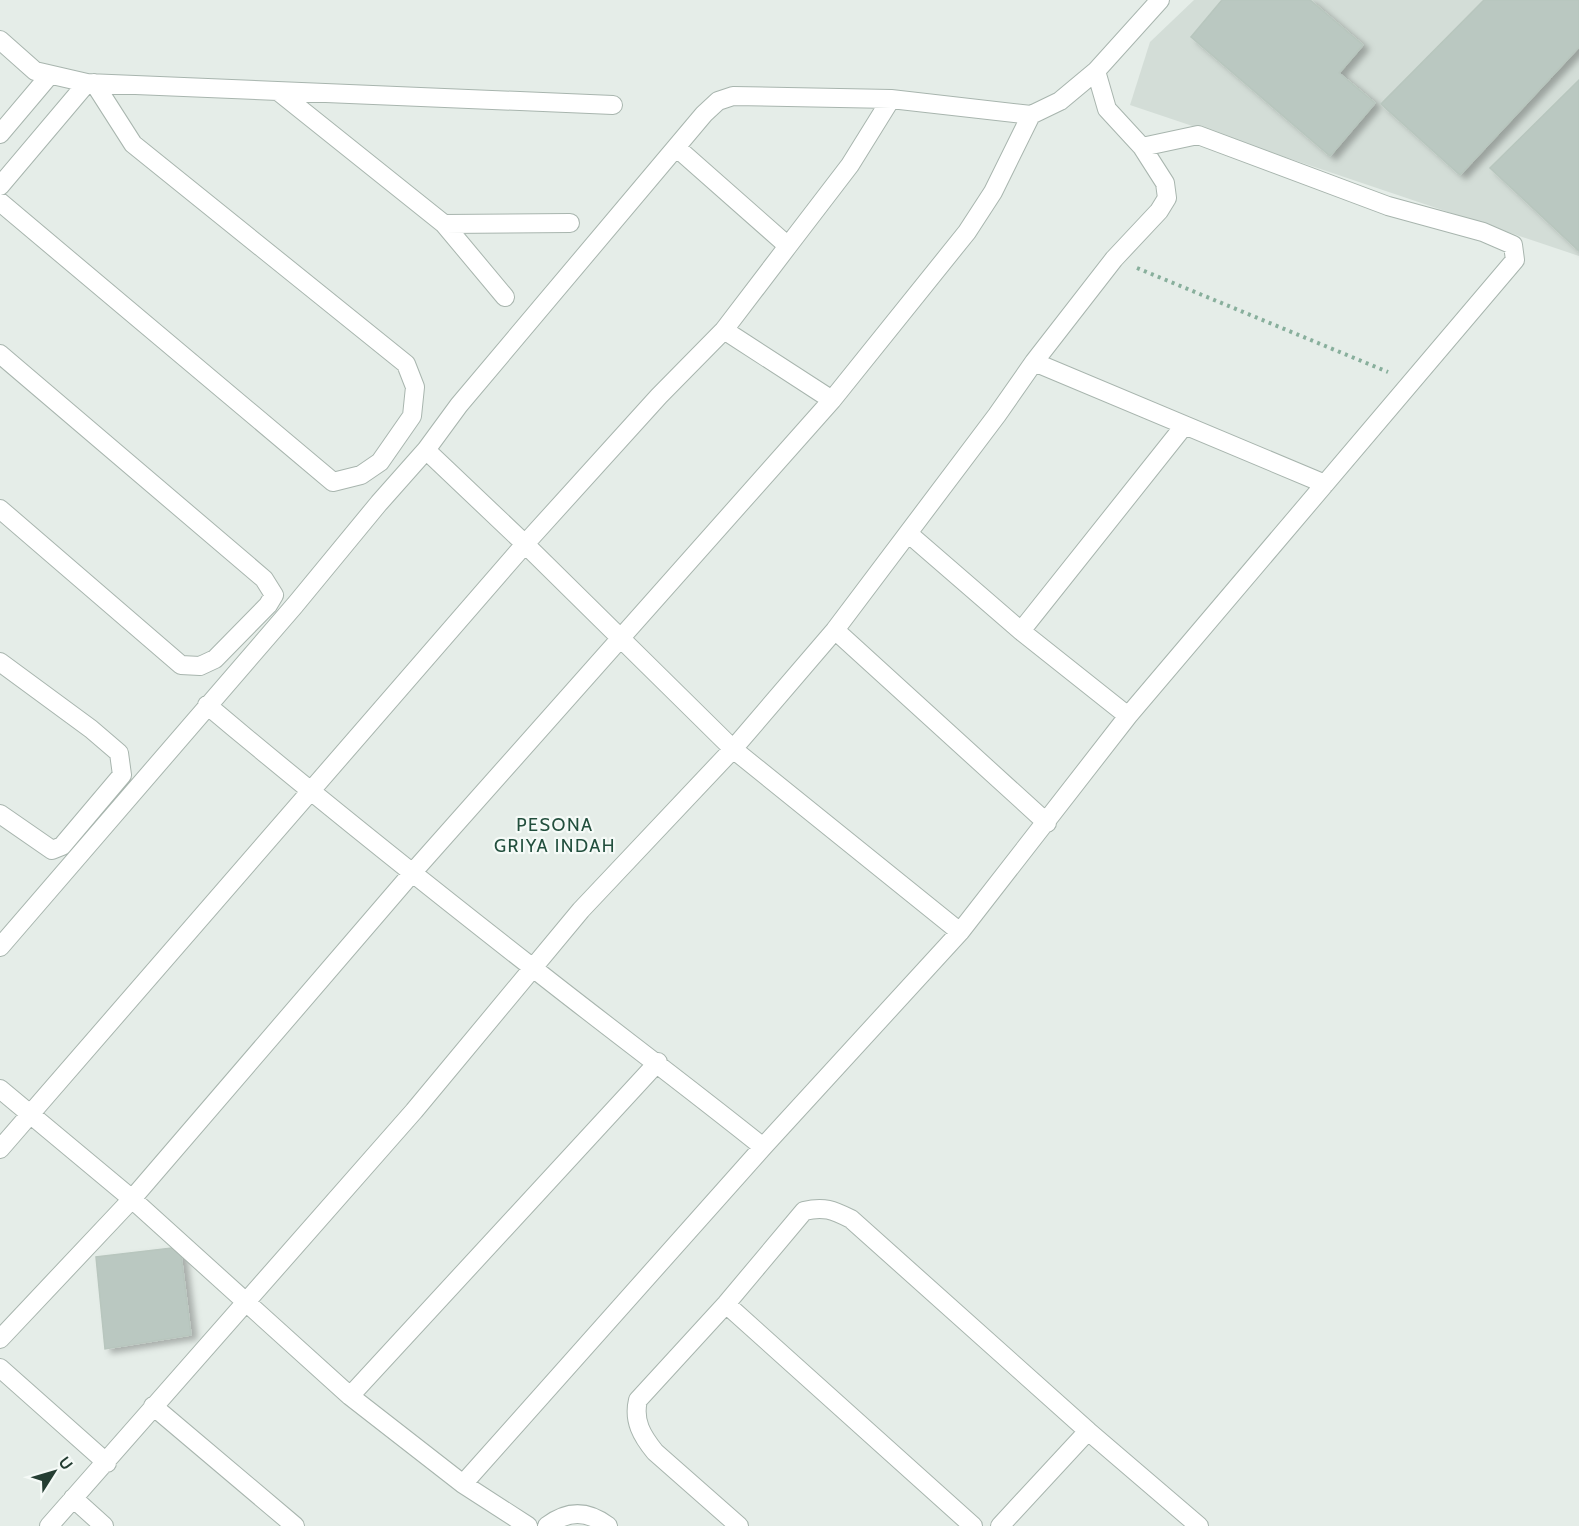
<svg xmlns="http://www.w3.org/2000/svg" width="1579" height="1526" font-family="Cabin,sans-serif">
	<style>
		.built { fill: #d3ddd7 }
		.building { fill: #bac8c1; stroke: #b8c6be; stroke-width: 1.5; filter: url(#shadow) }
		.lines { fill: none; stroke-linecap: round; stroke-linejoin: round }
		.minor-casing { stroke: #a8b5ae; stroke-width: 20 }
		.path { stroke: #88af9c; stroke-width: 4; stroke-dasharray: 3 4.5; stroke-linecap: butt }
		.minor { stroke: #fff; stroke-width: 18 }
		.labels { text-anchor: middle; stroke-width: 4.5; stroke-linejoin: round; paint-order: stroke }
		.neighbourhood-label { font-size: 18px; letter-spacing: 1.5px; fill: #224f3d; stroke: #f5faf7 }
	</style>
	<defs>
		<filter id="shadow"><feDropShadow dx="6" dy="4" stdDeviation="3" flood-color="#0004"/></filter>
	</defs>
	<rect width="100%" height="100%" fill="#e5ede8"/>
	<path class="built" d="M1194,0H1579V256L1130,105L1150,42Z"/>
	<path class="building" d="M1222,0H1310L1363,45L1339,73L1375,103L1330,156L1191,37Z
		M1484,0H1579V47L1460,175L1381,104Z
		M1579,80V251L1490,168Z
		M180,1247L191,1335L105,1349L96,1257Z"/>
	<g class="lines">
		<g class="minor-casing">
			<path id="minor" d="M0,40L35,71L87,83L613,105
				M279,92L444,224L505,297
				M0,134L49,76
				M0,186L87,83
				M0,202L333,482L361,475L380,462L412,416L415,387L406,364L133,144L94,83
				M444,224L570,223
				M788,246L850,165L891,99
				M724,330L832,400
				M0,354L264,579L274,595L268,605L215,659L200,666L181,665L0,509
				M1034,362L1325,484
				M426,450L525,544L733,749L960,932
				M909,534L1021,631L1128,716
				M835,630L1047,823
				M1021,631L1184,426
				M0,662L91,729L119,753L122,775L62,846L52,850L0,814
				M207,705C314,795 423,882 533,968C609,1028 687,1086 763,1147
				M0,947L295,605L379,503L426,450L459,405L704,114L718,101L733,96L891,99L1031,115L1060,101L1096,71L1160,0
				M0,1089L132,1199L350,1396L463,1484L528,1526
				M0,1149L525,544L659,396L724,330L788,246L677,148
				M726,1304L973,1526
				M0,1339L132,1199L413,872L832,400L967,232L993,192L1031,115
				M0,1368L107,1463
				M350,1396L658,1062
				M153,1406L295,1526
				M463,1484L763,1147L960,932L1128,716L1515,260L1513,245L1483,232L1388,206L1198,135L1142,147
				M73,1498L104,1526
				M49,1526L414,1111L581,910L733,749L835,630L997,415L1034,362L1114,259L1159,211L1167,198L1165,183L1142,147L1107,109L1096,71
				M547,1526C568,1510 587,1510 608,1526
				M739,1526L655,1452C642,1436 633,1421 638,1400L726,1304L804,1211C824,1206 833,1210 851,1219L1088,1431
				M1000,1526L1088,1431L1199,1526"/>
		</g>
		<path class="path" d="M1137,268L1388,372"/>
		<use href="#minor" class="minor"/>
	</g>
	<g class="labels">
		<g class="neighbourhood-label">
			<text x="555" y="831">PESONA<tspan x="555" dy="21">GRIYA INDAH</tspan></text>
		</g>
	</g>
	<g transform="translate(54 1472) rotate(53)" stroke="#f5faf7" stroke-width="4.5" paint-order="stroke">
	<path d="M0-4.5L10 22L0 15L-10 22Z" fill="#253e33"/>
	<text y="-9" font-size="16" font-weight="bold" text-anchor="middle" fill="#253e33">U</text>
	</g>
</svg>
